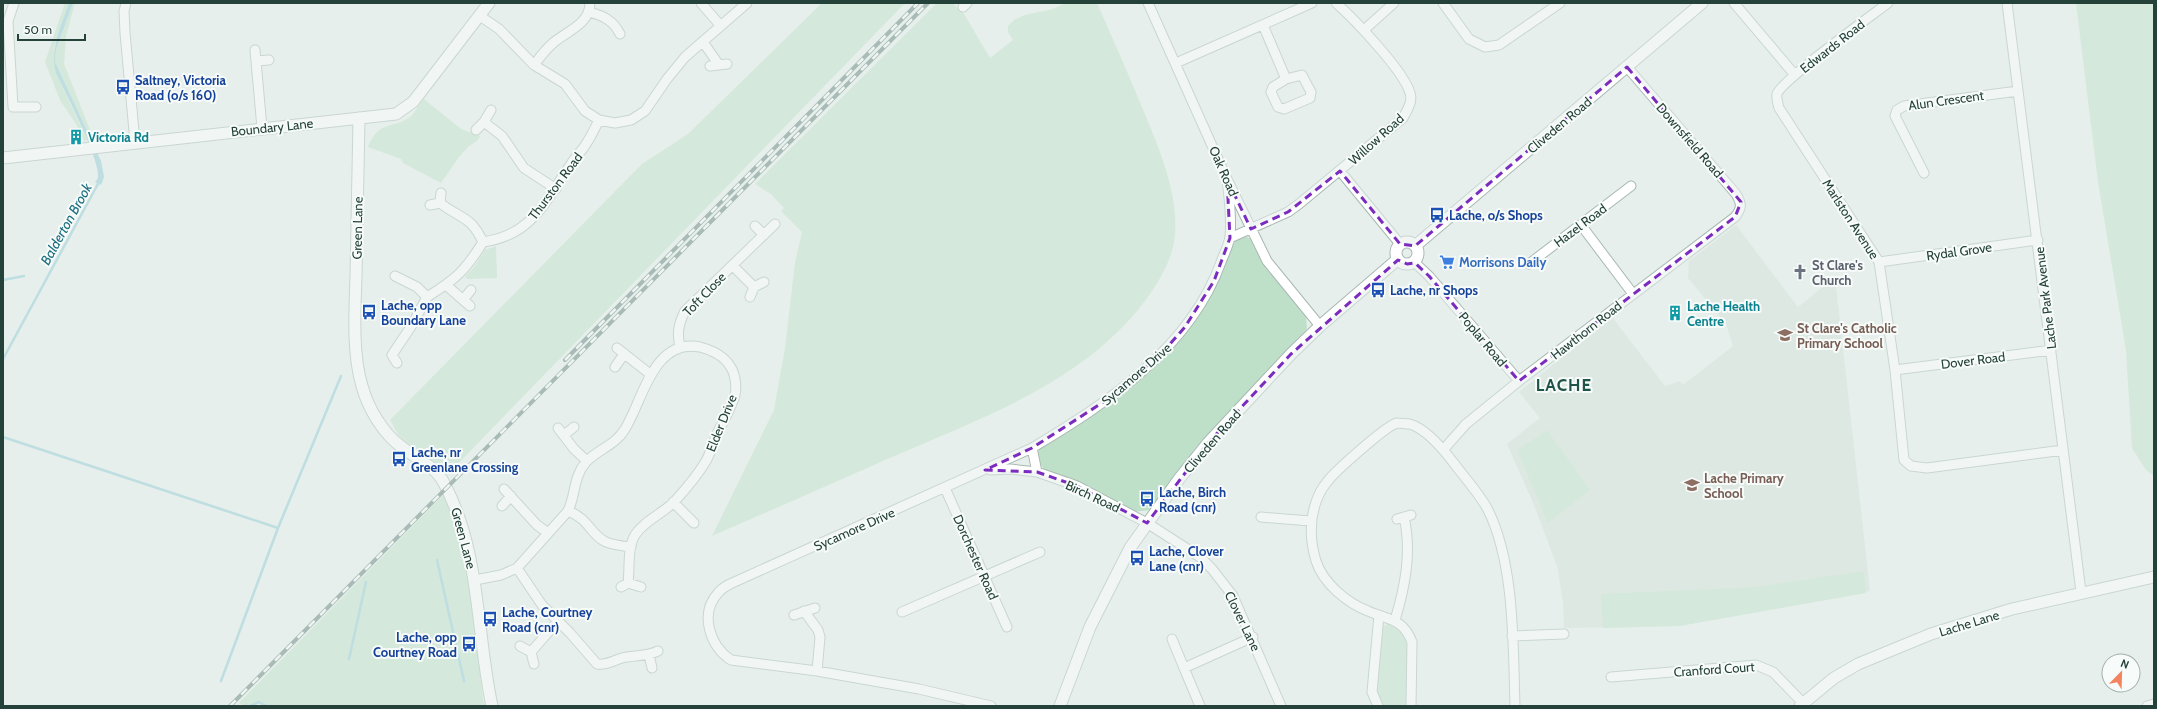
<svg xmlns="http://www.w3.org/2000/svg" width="2157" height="709" font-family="Cabin,sans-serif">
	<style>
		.built { fill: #d4dfda }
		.green { fill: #bfe0c8 }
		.water { fill: #8ec9d4 }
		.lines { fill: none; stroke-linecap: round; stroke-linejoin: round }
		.stream { stroke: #8ec9d4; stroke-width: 2.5 }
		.minor-casing { stroke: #a8b8b2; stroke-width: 11 }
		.tertiary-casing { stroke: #a8b8b2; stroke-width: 13 }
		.minor { stroke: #fff; stroke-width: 9 }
		.tertiary { stroke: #fff; stroke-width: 11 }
		.rail-casing { stroke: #5f7d75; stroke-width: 4 }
		.rail { stroke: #f7fbf9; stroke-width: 2.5; stroke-dasharray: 8; stroke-linecap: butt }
		.marked { fill: none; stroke: #7b2cbf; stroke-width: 3; stroke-dasharray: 8 5; stroke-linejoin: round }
		.labels { text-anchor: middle; stroke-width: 4; stroke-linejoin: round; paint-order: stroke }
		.street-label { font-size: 13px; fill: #24423a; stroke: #f7fbf9 }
		.transit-label { font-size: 13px; font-weight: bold; fill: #164399; stroke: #f7fbf9; text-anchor: start }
		.culture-label { font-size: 13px; font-weight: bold; fill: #0d838f; stroke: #f7fbf9; text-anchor: start }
		.shop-label { font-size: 13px; font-weight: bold; fill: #366cbe; stroke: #f7fbf9; text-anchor: start }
		.worship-label { font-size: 13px; font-weight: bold; fill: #5b616d; stroke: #f7fbf9; text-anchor: start }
		.education-label { font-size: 13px; font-weight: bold; fill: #785e54; stroke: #f7fbf9; text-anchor: start }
		.water-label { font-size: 14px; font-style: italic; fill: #1c6f80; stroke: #f7fbf9 }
		.district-label { font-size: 17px; font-weight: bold; letter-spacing: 1px; fill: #1f5548; stroke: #f7fbf9 }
	</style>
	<rect width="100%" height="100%" fill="#e6efeb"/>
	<path class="built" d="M1736,225L1798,307L1835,277L1870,591L1679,626L1564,628L1563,604L1558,569L1534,505L1507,444L1540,418L1519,392L1612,317L1665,386L1680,381L1683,385L1733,346L1726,324L1688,278L1689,261Z"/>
	<path class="green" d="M65,3H69L54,47L56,73L87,140L84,141L78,127L60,100L45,62Z
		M73,3H75L66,36L64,64L94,140L90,138L55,62L56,49Z
		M822,3H905L446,476C435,458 418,452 402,439C397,434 394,426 390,420L642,164L688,134Z
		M937,3H953L964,14L990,58L1013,40L1008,32V26L1014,20L1025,15L1053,9L1066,3H1097C1113,39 1129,76 1144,112C1160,151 1178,192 1175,235C1173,256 1163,274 1152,291C1091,381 981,418 885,460C828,485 770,511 712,536L774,410L785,348L795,263L802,232L781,211L784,208L771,194L755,184Z
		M2076,3H2154V476L2146,470L2132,448L2126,350L2098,182Z
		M424,99L461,129L480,136L477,141L469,146L459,157L441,183L403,163L401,159L368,147C379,120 391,130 410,117C415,113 419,104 424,99Z
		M1243,236L1250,238L1306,316L1307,328L1305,333L1290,347L1223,419L1149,510L1134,512L1078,483L1046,471L1039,463L1036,454L1042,447C1098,414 1167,370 1200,311C1212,292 1220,268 1230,247L1235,240Z
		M496,246L497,278L468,279L465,277L474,267L485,250Z
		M1547,430L1590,490L1548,523L1517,450Z
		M445,493L469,574L483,699L485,706H266L259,702L244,706L239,703Z
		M1864,571L1866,593L1679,626L1603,628L1601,594L1756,587Z
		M1388,624C1417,629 1407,678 1407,701L1404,706H1382L1375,695L1381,628Z"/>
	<path class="water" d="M69,3H73L56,49L55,62L101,161L104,177L101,185L95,182C96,182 98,178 98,177C101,161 64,90 56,73C50,47 61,27 69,3Z"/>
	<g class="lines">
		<path class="stream" d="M3,280L24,276
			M3,359L99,182
			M3,437L278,528
			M437,560L464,681
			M349,659L366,582
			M221,681L278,528L341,376
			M250,706L259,702L266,706"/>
		<g class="minor-casing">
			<path id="minor" d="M14,3L8,21L13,107H36
				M126,3L124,11L125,33L135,142
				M701,3L720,25
				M1148,3L1227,179L1267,261L1320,326
				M1443,3L1469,39L1485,47L1499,45L1560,3
				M1734,3L1795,75
				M1888,3C1871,16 1782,80 1777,94C1776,99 1778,103 1779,108L1879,262L1895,370L1904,460L1911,466L1927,468L2063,450
				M2007,3L2081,592
				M963,7L967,3
				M590,12C603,16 613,20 620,34
				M480,16L499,29L534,65L565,84L585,111L599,120L615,123L631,120L645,111L667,79L685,57L747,3
				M1263,25L1286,79L1302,75L1311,92L1310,98L1284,109L1278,107L1271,92L1273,87L1286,79
				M1364,30L1394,3
				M703,42L719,65
				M255,50L262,128
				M256,61L269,60
				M1176,63L1312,3
				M534,65C540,57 545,50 553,43C567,31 590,24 590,3
				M710,66L727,64
				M484,122L502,136L524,168L556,189
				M476,130L484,122L491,110
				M1340,171L1400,244
				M1924,173L1895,116L1897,110L1904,106L2018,91
				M441,193L440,203C462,220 470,215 483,242
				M430,205L440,203
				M1581,225L1633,294
				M755,226L764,235
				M1230,238L1288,212L1299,204L1403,118C1407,110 1413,102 1410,93C1404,71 1354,19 1336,3
				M1414,262L1429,276L1519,381
				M1879,262L2038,240
				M1529,264L1631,186
				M733,266L754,287L764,282
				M395,276L417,287L427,297L412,325L392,355L397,363
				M446,285L470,306
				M427,297C456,279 465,271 483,242C533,235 545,201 571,164C575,157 582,151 586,144C591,137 595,128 599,120
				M750,297L754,287
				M463,300L471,290
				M617,348L650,374
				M680,348C677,333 678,325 685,311L775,224
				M615,367L624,354
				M1895,370L2051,350
				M558,428L574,449L587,461
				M564,435L574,427
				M1032,448L1037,472
				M1443,450L1466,424L1519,381L1735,217C1742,208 1742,204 1736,194L1627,67
				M990,470L1010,469L1037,472L1077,486L1147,523L1200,557L1212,569L1233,596L1281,706
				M945,488L1007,627
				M504,489L537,525L548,533
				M673,502L694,523
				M502,506L511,496
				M568,511C590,519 590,535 606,542C613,545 623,546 631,547
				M1261,517L1310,521
				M1397,519L1411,515
				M517,568L542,605L570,633L597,664C609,666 616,658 627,657C639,655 648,656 658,651
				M475,580L501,575L517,568L568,511C576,494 573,477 586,462C598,449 616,445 625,429C643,400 653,338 700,347C711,350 724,356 730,366C735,373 737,386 735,395C731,409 722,423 716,436C713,444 710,454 706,461C697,476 685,490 674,502C662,514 644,521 635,535C627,549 630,568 628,583
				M621,587L628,583L641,587
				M804,611L818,630L820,637L817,671
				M902,612L1040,552
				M794,615L815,608
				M1395,620C1405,587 1412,552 1404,517
				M1512,636L1564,634
				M1172,639L1184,668
				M520,646L531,652
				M649,655L652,668
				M534,664L531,652L558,621
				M1611,677L1756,665L1773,672L1803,703
				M991,706L919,689L817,671L731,660C710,646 699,614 718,593C721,589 726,586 730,584L1032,448C1107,403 1190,349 1221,262C1224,254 1229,245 1230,236C1232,217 1229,198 1227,179
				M1200,706L1184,668L1253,637
				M1378,706L1372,692L1379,615
				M1411,706L1412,642C1403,618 1388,620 1368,611C1347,603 1323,583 1316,561C1310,541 1309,522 1316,502C1318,496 1322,488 1327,482C1334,472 1387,425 1397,423C1400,423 1407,424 1410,424C1426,429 1443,449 1453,462C1464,477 1478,492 1487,508C1515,562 1513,646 1515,706
				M2147,706L2154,704"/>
		</g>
		<g class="tertiary-casing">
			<path id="tertiary" d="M359,118C358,170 357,223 356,276C355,310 352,353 362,386C368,408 383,434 403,448C418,460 436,466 445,485C481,554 476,632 492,706
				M3,158L396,114L413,102L489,3
				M1396 253a11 11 0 1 1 22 0a11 11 0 1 1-22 0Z
				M1415,246L1702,3
				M1060,706L1090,627L1130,548L1179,479L1208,443L1291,354L1320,326L1398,259
				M1800,706L1834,678L1858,664L1931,634L2012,609L2154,577"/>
		</g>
		<use href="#minor" class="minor"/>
		<use href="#tertiary" class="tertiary"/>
		<g class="rail-casing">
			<path id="rail" d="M565,360L918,3
				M230,706L928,3"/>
		</g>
		<use href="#rail" class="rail"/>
	</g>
	<path d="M0 0H2157V709H0ZM1627,67L1741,202L1735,217L1519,381L1429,276L1415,263L1407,264L1398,260L1291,354L1208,443L1147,523L1077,486L1037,472L985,470L1032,448L1105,401L1160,355L1185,327L1214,281L1230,238L1227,179L1251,229L1288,212L1340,171L1400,244L1415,246Z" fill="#e6efeb" fill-opacity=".55" fill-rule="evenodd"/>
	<path class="marked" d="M1627,67L1741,202L1735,217L1519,381L1429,276L1415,263L1407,264L1398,260L1291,354L1208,443L1147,523L1077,486L1037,472L985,470L1032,448L1105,401L1160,355L1185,327L1214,281L1230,238L1227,179L1251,229L1288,212L1340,171L1400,244L1415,246Z"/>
	<defs>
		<g id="bus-bare" transform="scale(1.2)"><path d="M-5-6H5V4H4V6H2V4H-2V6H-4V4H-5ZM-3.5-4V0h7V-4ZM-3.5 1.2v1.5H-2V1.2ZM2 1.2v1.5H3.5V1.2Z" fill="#1a4fb4" stroke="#f7fbf9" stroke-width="2.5" paint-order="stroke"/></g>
		<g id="building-bare" transform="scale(1.2)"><path d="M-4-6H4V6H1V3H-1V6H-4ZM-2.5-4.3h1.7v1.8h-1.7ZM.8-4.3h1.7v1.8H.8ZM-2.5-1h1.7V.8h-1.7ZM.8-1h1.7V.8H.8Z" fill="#0f9aa8" stroke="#f7fbf9" stroke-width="2.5" paint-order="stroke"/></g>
		<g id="supermarket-bare" transform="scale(1.2)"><path d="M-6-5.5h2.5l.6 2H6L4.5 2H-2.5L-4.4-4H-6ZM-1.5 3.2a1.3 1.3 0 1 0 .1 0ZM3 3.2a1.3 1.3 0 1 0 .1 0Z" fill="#3f7fe0" stroke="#f7fbf9" stroke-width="2.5" paint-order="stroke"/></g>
		<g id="church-bare" transform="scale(1.2)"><path d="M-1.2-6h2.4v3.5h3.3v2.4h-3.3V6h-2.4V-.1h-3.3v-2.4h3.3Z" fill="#6b7280" stroke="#f7fbf9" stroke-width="2.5" paint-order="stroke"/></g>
		<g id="school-bare" transform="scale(1.2)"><path d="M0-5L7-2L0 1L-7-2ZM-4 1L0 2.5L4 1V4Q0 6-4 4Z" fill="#8d6e63" stroke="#f7fbf9" stroke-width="2.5" paint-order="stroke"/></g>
	</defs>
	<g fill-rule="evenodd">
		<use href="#bus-bare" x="123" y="87"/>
		<use href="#building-bare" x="76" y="137"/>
		<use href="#bus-bare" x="1437" y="215"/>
		<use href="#supermarket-bare" x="1447" y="262"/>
		<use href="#church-bare" x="1800" y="272"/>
		<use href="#bus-bare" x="1378" y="290"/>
		<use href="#bus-bare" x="369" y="312"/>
		<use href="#building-bare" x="1675" y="313"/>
		<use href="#school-bare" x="1785" y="335"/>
		<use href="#bus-bare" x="399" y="459"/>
		<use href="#school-bare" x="1692" y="485"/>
		<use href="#bus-bare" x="1147" y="499"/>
		<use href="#bus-bare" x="1137" y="558"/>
		<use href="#bus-bare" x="490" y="619"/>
		<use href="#bus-bare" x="469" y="644"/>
	</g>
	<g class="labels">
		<g class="street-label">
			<text transform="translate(1832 46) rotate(-38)" y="5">Edwards Road</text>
			<text transform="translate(1946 100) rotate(-8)" y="5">Alun Crescent</text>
			<text transform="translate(1559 125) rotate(-40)" y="5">Cliveden Road</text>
			<text transform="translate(272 127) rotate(-6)" y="5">Boundary Lane</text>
			<text transform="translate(1376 139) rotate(-42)" y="5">Willow Road</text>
			<text transform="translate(1690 140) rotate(49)" y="5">Downsfield Road</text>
			<text transform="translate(1224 171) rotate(66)" y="5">Oak Road</text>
			<text transform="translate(555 186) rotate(-53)" y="5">Thurston Road</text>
			<text transform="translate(1851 219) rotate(57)" y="5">Marlston Avenue</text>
			<text transform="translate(1580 225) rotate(-37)" y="5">Hazel Road</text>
			<text transform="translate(357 228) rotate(-89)" y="5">Green Lane</text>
			<text transform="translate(1959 251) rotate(-8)" y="5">Rydal Grove</text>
			<text transform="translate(704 294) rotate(-46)" y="5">Toft Close</text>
			<text transform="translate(2045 298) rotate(-97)" y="5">Lache Park Avenue</text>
			<text transform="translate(1586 330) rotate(-38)" y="5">Hawthorn Road</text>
			<text transform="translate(1483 339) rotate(50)" y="5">Poplar Road</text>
			<text transform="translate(1973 360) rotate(-7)" y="5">Dover Road</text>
			<text transform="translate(1136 374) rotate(-41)" y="5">Sycamore Drive</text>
			<text transform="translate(721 423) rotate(-68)" y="5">Elder Drive</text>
			<text transform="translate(1212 441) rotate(-49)" y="5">Cliveden Road</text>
			<text transform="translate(1093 496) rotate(25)" y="5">Birch Road</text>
			<text transform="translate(854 529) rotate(-24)" y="5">Sycamore Drive</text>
			<text transform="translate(464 538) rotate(75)" y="5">Green Lane</text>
			<text transform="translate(976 557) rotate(66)" y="5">Dorchester Road</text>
			<text transform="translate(1243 621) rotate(64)" y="5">Clover Lane</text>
			<text transform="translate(1969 623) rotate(-17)" y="5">Lache Lane</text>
			<text transform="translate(1714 669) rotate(-4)" y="5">Cranford Court</text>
		</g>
		<g class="transit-label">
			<text x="135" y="85">Saltney, Victoria<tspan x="135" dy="15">Road (o/s 160)</tspan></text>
			<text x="1449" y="220">Lache, o/s Shops</text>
			<text x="1390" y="295">Lache, nr Shops</text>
			<text x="381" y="310">Lache, opp<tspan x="381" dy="15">Boundary Lane</tspan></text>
			<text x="411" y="457">Lache, nr<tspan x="411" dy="15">Greenlane Crossing</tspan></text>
			<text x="1159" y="497">Lache, Birch<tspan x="1159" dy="15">Road (cnr)</tspan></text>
			<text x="1149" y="556">Lache, Clover<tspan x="1149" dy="15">Lane (cnr)</tspan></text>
			<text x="502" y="617">Lache, Courtney<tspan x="502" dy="15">Road (cnr)</tspan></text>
			<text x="457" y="642" text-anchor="end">Lache, opp<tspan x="457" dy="15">Courtney Road</tspan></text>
		</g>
		<g class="culture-label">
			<text x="88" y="142">Victoria Rd</text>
			<text x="1687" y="311">Lache Health<tspan x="1687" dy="15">Centre</tspan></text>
		</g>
		<g class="shop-label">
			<text x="1459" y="267">Morrisons Daily</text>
		</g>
		<g class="worship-label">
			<text x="1812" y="270">St Clare's<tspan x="1812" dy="15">Church</tspan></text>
		</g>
		<g class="education-label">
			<text x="1797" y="333">St Clare's Catholic<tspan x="1797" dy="15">Primary School</tspan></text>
			<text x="1704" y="483">Lache Primary<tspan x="1704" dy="15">School</tspan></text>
		</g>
		<g class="water-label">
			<text transform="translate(66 224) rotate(-61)" y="5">Balderton Brook</text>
		</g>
		<g class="district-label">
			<text x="1564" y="391">LACHE</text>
		</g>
	</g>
	<rect width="2157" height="709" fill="none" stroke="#24423a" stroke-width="8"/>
	<g transform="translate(2121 673) rotate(23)"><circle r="19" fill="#f7fbf9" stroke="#a3b1ad"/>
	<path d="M0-3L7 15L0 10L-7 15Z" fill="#f4845f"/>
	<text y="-6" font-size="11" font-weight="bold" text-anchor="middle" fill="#24423a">N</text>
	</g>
	<path d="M18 34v6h67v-6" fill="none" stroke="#24423a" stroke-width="2"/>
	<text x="24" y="34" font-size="12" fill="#24423a" stroke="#f7fbf9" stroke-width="3" paint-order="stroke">50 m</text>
</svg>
